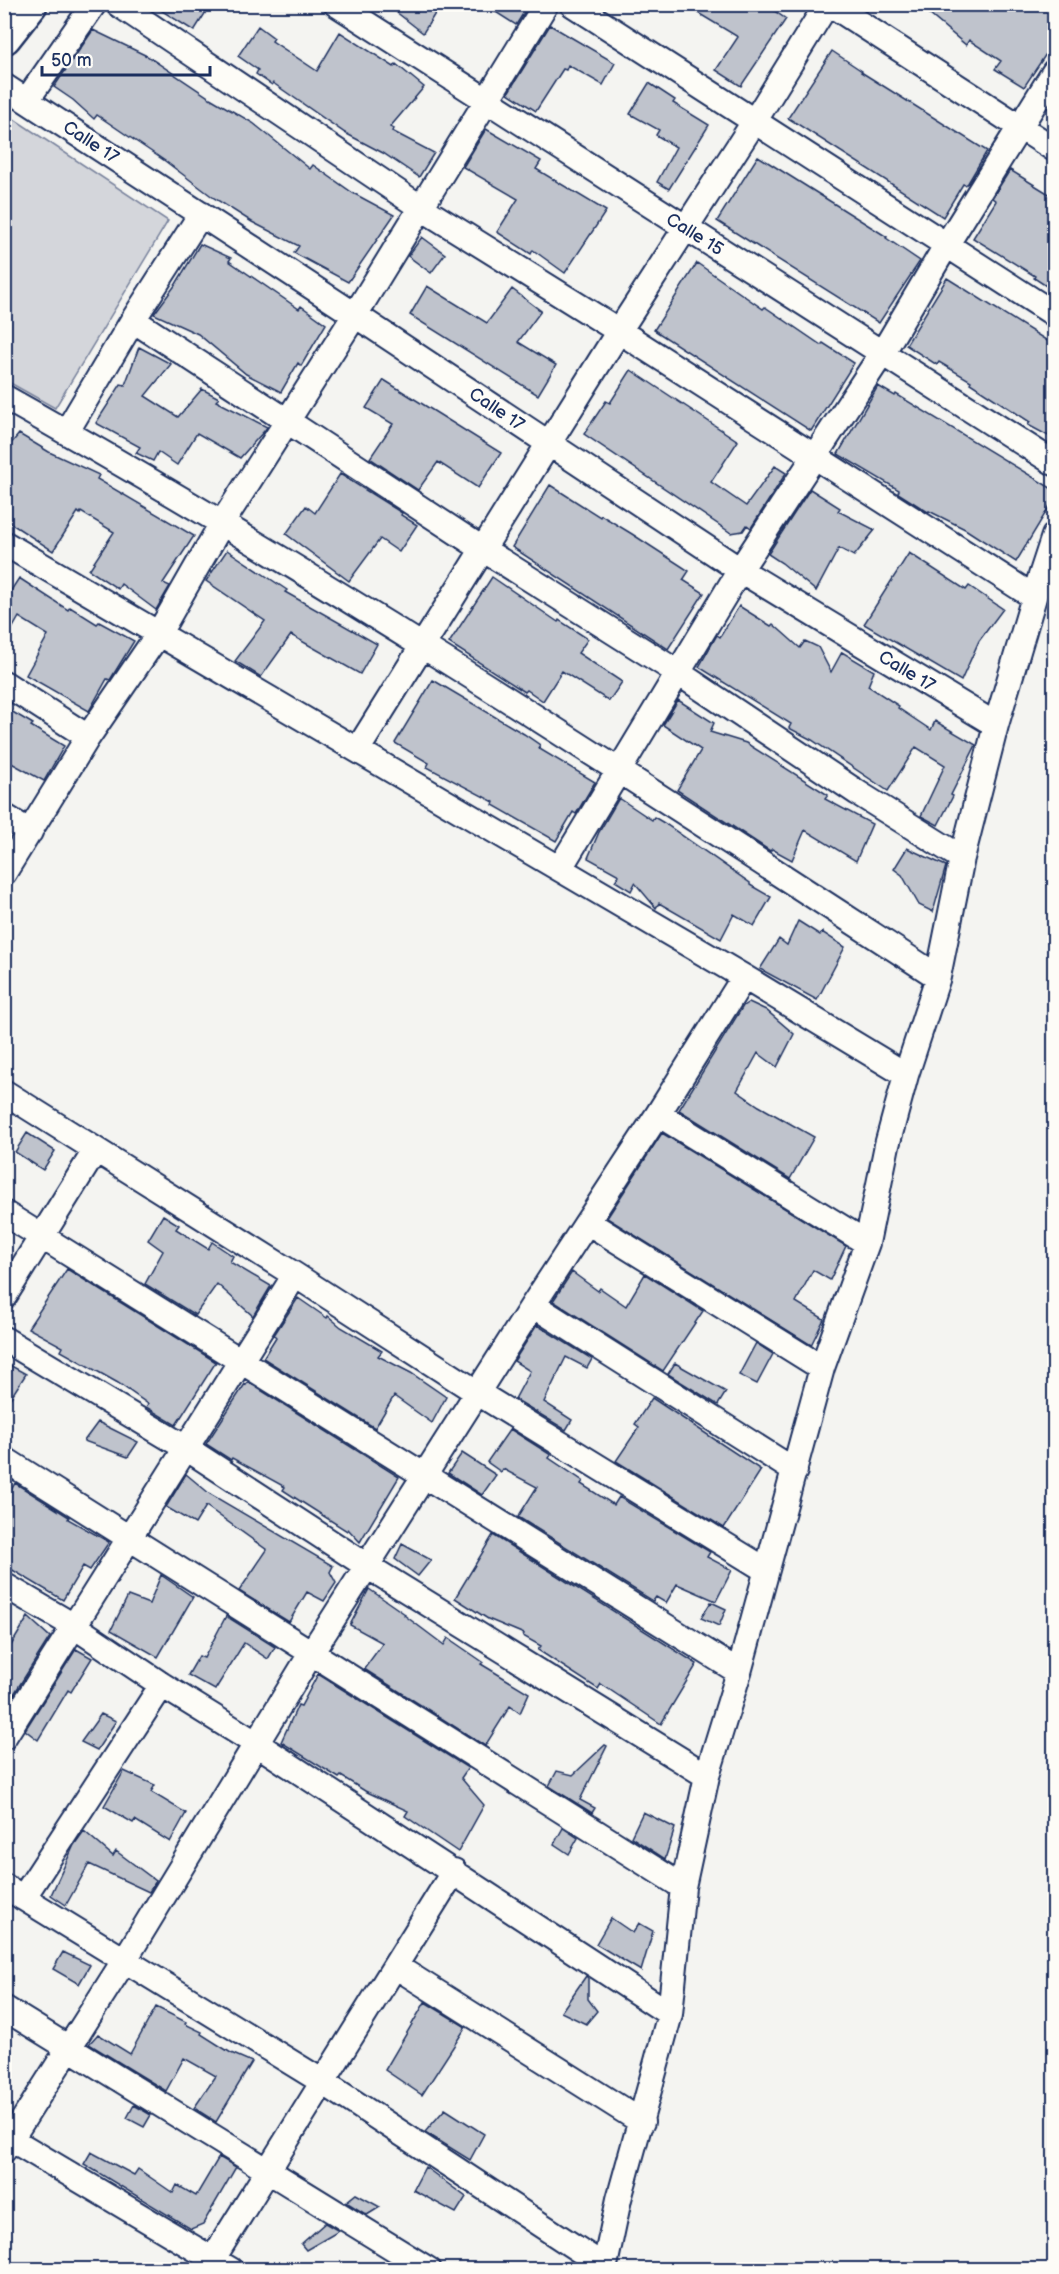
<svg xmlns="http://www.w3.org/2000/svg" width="1059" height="2274" font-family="'Balsamiq Sans',sans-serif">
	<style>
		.green { fill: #d4d6db; stroke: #78829c; stroke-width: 1.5 }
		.building { fill: #bfc3cc; stroke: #1b2f5e; stroke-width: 1.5 }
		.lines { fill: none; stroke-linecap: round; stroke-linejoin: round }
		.street-casing { stroke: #1b2f5e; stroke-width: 28 }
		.highway-casing { stroke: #1b2f5e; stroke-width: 38 }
		.street { stroke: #fdfcf7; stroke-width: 24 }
		.highway { stroke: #fdfcf7; stroke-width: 33 }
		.labels { text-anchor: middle; stroke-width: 6; stroke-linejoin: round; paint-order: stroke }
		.street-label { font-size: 18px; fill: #1b2f5e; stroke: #fdfcf7 }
	</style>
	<rect width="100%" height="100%" fill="#f4f4f1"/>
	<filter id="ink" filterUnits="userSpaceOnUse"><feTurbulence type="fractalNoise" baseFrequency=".0167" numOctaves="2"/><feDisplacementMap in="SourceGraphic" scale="12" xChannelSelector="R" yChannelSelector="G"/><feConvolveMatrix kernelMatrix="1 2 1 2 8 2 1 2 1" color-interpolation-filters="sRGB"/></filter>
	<g filter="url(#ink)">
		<path class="green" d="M11,117L168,221L55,408L5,380L4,127Z"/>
		<path class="building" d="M151,4H211L194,31Z
			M386,4H441L423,33Z
			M483,4H521L526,9L516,25Z
			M683,4H764L786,19L741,86L716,70L738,37Z
			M917,4H1046L1054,10V42L1024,87L995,69L1001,61L969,40L966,45Z
			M550,25L615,63L603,85L568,65L566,70L563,69L536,111L508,93Z
			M258,26L274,38L272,41L317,71L340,32L394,67L396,64L424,87L390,127L394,129L392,131L434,153L419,177L383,153L345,133L273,83L272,85L256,74L258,70L238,56Z
			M93,30L147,56L210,98L253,123L310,169L313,165L353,193L394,215L348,282L294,253L299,246L252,222L214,198L165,161L97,115L94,119L73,100L54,87Z
			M832,51L862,71L861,72L987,151L968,183L965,185L963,184L943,217L788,118Z
			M649,83L675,100L673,103L709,125L669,189L657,182L676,147L656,135L659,130L630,114Z
			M486,129L541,161L536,169L606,211L565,273L533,250L531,254L497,232L518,199L463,167Z
			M758,156L887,237L886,238L920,261L879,323L717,221Z
			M1010,170L1054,197V291L1034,278L1035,276L973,238L996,201L992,198Z
			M422,237L445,254L431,273L408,256Z
			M200,244L231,258L229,261L299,309L301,306L326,324L301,366L298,363L281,392L246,374L198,334L154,314L176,284Z
			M697,263L763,309L765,307L821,345L823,343L854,363L811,431L654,330Z
			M947,278L1054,345V439L1028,425L1030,422L970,383L971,381L939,362L937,365L906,345Z
			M427,286L487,323L512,289L541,311L518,342L556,365L538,395L410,315Z
			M139,347L171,364L145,396L178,417L202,389L219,398L216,401L267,427L265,430L240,458L197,433L177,465L158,452L153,461L136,453L140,447L96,423L121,384L125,385Z
			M631,370L738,441L711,482L746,506L775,466L786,473L751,528L747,525L743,531L731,533L584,434L606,401L610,403Z
			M384,380L501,453L478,488L438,462L418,490L370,458L393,424L366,408Z
			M878,386L895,396L896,394L1054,490V499L1016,562L965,529L929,511L928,512L898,493L899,490L838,454Z
			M19,434L49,452L99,475L97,479L194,536L163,583L170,586L156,610L121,584L118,589L89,570L114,532L81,512L80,514L78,512L53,551L4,519V452Z
			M340,474L402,513L401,515L417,525L399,552L380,539L349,581L286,534L306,506L315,513Z
			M550,485L600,517L601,515L632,534L689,571L683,580L704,593L668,649L512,547Z
			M810,489L840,508L838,511L875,530L854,556L839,548L816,591L782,563L768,554Z
			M227,550L287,590L285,592L377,644L360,674L291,635L261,677L235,661L265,621L206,581Z
			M909,553L966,590L969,586L1003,609L979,641L961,681L864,624Z
			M492,577L558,622L559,620L588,639L578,653L622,682L609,701L562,671L543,701L527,690L525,692L449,643Z
			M19,578L68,610L70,607L97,624L99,622L134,641L110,680L107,679L89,711L26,675L48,635L19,617L4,643V601Z
			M739,606L771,626L773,624L800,648L805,641L818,647L831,672L842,652L874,671L868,686L899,706L898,708L931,730L935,721L976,745L951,795L953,796L938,825L921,816L945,765L916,747L888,791L812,740L789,728L791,724L699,667L717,635L720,637Z
			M433,680L524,734L540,745L538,748L595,782L576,814L573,812L556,841L493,805L494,802L427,767L429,763L395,743Z
			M678,700L714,723L710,732L746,743L828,795L825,799L872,824L856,861L805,830L792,860L772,849L770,851L677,790L701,750L663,725Z
			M4,707L33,724L31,726L64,746L44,781L4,759Z
			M619,798L652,820L654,817L664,823L750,883V885L771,897L754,926L734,914L721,939L659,903L656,908L635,883L631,891L615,881L619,875L588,858L599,832Z
			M907,848L946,866L933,912L919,905L902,875L894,869Z
			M798,921L820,935L822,932L845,947L817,1000L760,969L779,939L787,945Z
			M749,1002L766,1010L794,1034L777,1067L758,1053L737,1091L759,1106L814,1137L790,1179L679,1110L743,1006Z
			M27,1133L55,1151L43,1170L15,1152Z
			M662,1133L846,1246L830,1280L813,1270L796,1302L824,1319L811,1345L607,1218Z
			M163,1215L179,1225L176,1229L208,1249L212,1242L233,1256L230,1262L271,1286L253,1316L217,1284L195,1315L145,1284L163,1251L148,1240Z
			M67,1269L216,1362L176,1425L146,1407L148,1404L118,1383L61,1351L63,1347L28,1328Z
			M572,1272L598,1291L600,1288L626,1306L645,1274L703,1311L663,1371L553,1301Z
			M298,1298L327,1318L328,1316L341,1327L382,1351L378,1356L411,1373L446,1397L432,1423L394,1396L375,1428L263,1358L276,1337L274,1335Z
			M537,1325L592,1359L587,1368L566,1357L544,1402L572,1420L566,1430L515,1399L530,1371L514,1361Z
			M756,1343L773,1354L757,1384L739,1375Z
			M4,1362L26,1374L4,1408Z
			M675,1363L726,1392L718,1405L668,1374Z
			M248,1382L399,1477L360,1542L348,1529L347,1531L300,1501L283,1490L285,1487L232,1458L231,1460L206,1444L245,1384L246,1385Z
			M652,1398L761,1470L724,1528L616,1461L639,1427L635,1424Z
			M98,1422L138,1442L128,1457L84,1441Z
			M510,1429L551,1455L549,1458L583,1481L581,1484L614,1505L619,1497L710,1552L707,1557L732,1570L716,1601L677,1584L666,1603L656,1597L653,1601L518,1517L537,1487L503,1469L501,1472L487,1462Z
			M462,1453L496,1475L482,1495L448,1473Z
			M186,1474L210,1494L333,1566L330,1572L336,1583L324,1601L307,1592L289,1622L239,1591L267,1550L206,1506L195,1524L166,1507Z
			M15,1483L69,1517L68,1519L109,1542L90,1570L83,1566L63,1600L4,1565V1502Z
			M493,1535L697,1664L661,1724L601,1684L598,1689L538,1650L541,1646L523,1636L524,1634L488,1619L455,1598Z
			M402,1544L431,1560L418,1576L395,1559Z
			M161,1575L193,1597L158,1657L111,1630L128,1596L149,1604Z
			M369,1589L405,1614L404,1615L444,1645L448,1638L483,1662L481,1664L529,1693L520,1713L510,1706L485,1746L364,1669L383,1643L350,1625Z
			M711,1602L726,1609L719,1626L701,1618Z
			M226,1616L275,1647L268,1659L244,1643L215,1690L188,1675L199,1656L204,1658Z
			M28,1617L50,1637L14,1694L4,1691V1657Z
			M76,1649L92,1658L71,1692L68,1690L38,1740L25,1730Z
			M318,1674L468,1768L461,1778L484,1805L458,1852L405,1816L408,1811L365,1791L341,1776L339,1778L281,1742L298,1705L301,1706Z
			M101,1714L116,1721L97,1750L81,1742Z
			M605,1745L607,1746L580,1800L595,1808L592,1813L549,1786L557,1771L573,1775Z
			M124,1771L155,1785L151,1792L186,1813L170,1842L135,1820L133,1823L104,1806Z
			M643,1812L675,1828L665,1859L631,1837Z
			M563,1828L578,1838L569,1854L554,1844Z
			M84,1831L113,1856L116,1851L156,1881L149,1892L89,1864L66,1905L51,1895L74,1845Z
			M611,1918L633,1933L639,1923L653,1931L641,1971L596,1944Z
			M63,1952L90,1965L79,1984L53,1969Z
			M586,1976L588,1978V1999L597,2011L586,2024L561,2012Z
			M425,2002L466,2027L422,2095L385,2070Z
			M156,2007L186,2022L185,2024L202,2032L201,2034L231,2053L252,2062L216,2122L194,2108L216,2076L184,2058L166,2091L89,2044L98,2034L130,2054Z
			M134,2105L151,2115L144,2127L127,2118Z
			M445,2109L484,2134L470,2160L425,2132Z
			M91,2152L134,2175L138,2169L173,2193L177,2185L196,2196L219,2157L236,2167L203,2224L191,2229L84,2164Z
			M425,2167L466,2197L456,2213L413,2190Z
			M356,2194L380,2207L367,2215L346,2202Z
			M325,2223L339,2231L306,2250L301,2244Z"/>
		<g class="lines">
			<g class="street-casing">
				<path id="street" d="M118,4L420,207L619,331L1034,597
					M336,4L1054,463
					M572,4L1054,314
					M830,4L1054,149
					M4,86L355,315L740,570L996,725
					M27,100L94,4
					M133,320L484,550L677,672L858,793L962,858
					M4,397C324,576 630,777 938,977
					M67,431L133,320L201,214
					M4,543L744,977L906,1075
					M4,683L88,737
					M358,749L619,331L754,122L827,4
					M4,816L30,832
					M560,868L740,570L883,352L947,244L1054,72
					M4,873L88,737L159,633L222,523L355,315L546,4
					M4,1092L295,1275L478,1393L766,1570
					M658,1114L867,1243
					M4,1213L739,1672
					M589,1223L822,1368
					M4,1297L95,1151
					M533,1305L795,1471
					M4,1339L186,1448L367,1566L707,1776
					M4,1459L683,1887
					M4,1585L74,1626L162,1685L257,1744L670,2014
					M4,1737L295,1275
					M4,1886L323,2082L605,2267
					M23,1898L162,1685
					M395,1966L642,2122
					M4,2008L429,2270
					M4,2135L231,2270
					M4,2150L124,1961L312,1652L533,1305L658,1114L744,977
					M206,2270L454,1871
					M604,2270L619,2199L670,2014L683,1887L707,1776L739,1672L822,1368L867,1243L887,1145L906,1075L938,977L962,858L996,725L1034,597L1054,536"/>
			</g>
			<g class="highway-casing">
				<path id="highway" d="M4,37L30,4"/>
			</g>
			<use href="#street" class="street"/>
			<use href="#highway" class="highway"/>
		</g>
	</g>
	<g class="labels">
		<g class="street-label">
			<text transform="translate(91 142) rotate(33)" y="6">Calle 17</text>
			<text transform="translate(695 234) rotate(32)" y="6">Calle 15</text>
			<text transform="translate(497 409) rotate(34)" y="6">Calle 17</text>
			<text transform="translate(907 671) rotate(31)" y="6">Calle 17</text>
		</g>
	</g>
	<rect width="1059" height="2274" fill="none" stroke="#fdfcf7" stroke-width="24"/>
	<rect x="12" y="12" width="1035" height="2250" fill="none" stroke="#1b2f5e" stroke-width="2" filter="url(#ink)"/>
	<path d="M42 66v9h168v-9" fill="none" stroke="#1b2f5e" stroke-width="3"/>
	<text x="51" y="66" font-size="18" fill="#1b2f5e" stroke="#fdfcf7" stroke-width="4.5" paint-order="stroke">50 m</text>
</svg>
